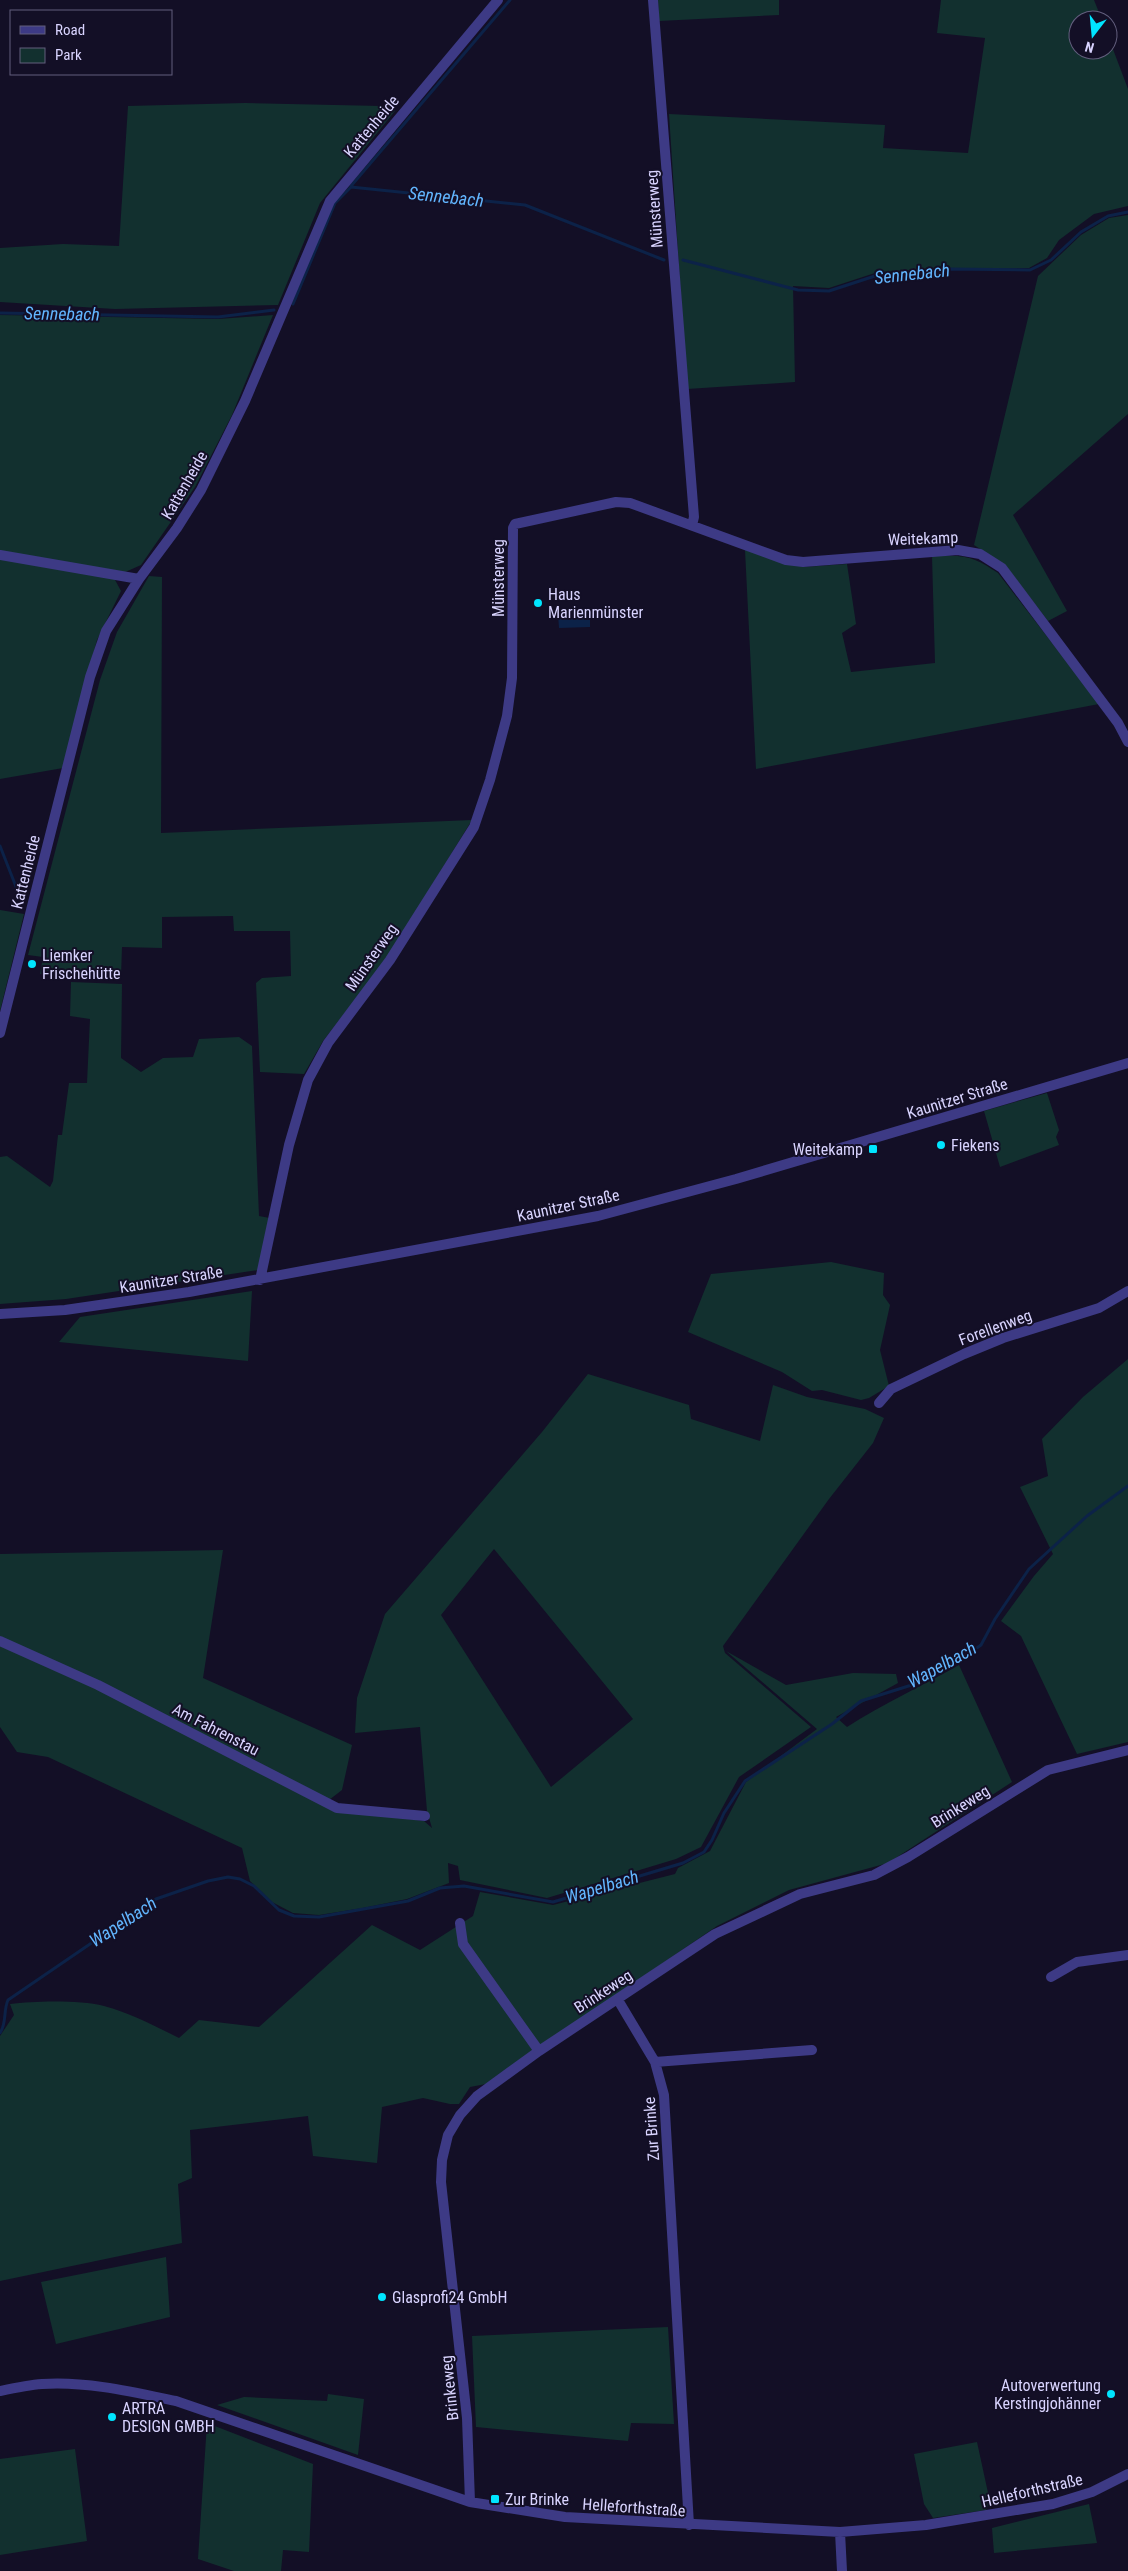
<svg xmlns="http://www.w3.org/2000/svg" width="1128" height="2571" font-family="'Roboto Condensed',sans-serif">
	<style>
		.green { fill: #12302f; fill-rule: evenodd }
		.water { fill: #0c2248 }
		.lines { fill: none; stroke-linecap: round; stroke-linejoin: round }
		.stream { stroke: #0c2248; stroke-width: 3 }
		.minor { stroke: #3d3a85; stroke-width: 10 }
		.poi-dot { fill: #00e5ff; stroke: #130f26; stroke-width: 2 }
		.labels { text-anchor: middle; stroke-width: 4; stroke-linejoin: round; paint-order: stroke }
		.street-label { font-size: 16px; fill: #d9d4ff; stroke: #130f26 }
		.poi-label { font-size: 16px; fill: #d9d4ff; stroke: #130f26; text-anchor: start }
		.water-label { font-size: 18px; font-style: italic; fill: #62b6ff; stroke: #130f26 }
	</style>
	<rect width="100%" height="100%" fill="#130f26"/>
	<path class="green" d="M658,0H779V15L659,21Z
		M941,0H1094L1102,20H1078V50H1108V36L1128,89V206L1094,214L1059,240L1047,258L1029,268L878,272L829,288L793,286L795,382L687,389L669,114L885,125L883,148L968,153L985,38L937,33Z
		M245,103L381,106L390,107L395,111L320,203L278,305L115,309L0,302V248L63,244L119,246L128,106Z
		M1128,215V414L1013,515L1067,611L1048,621L1005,565L974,545L1038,276L1081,235L1109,218Z
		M0,315L218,319L273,315L232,415L195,487L141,565L123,573L0,552Z
		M745,550L804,567L847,564L856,624L842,633L851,672L935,663L932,556C963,555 972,555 998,573L1099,704L756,769Z
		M0,559L114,578L121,591L97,640L63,768L0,779Z
		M149,576L162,577L161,833L472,820L387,958L323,1041L304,1074L260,1072L256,983L262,978L291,976L290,931H234L233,916L162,917V948L122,947L121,976L40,974L43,957L28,955L100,680L117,632Z
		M0,910L24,914L0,1011Z
		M71,982L122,984L121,1058L141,1072L163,1058L193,1057L199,1039L239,1037L252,1046L259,1216L275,1219L265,1269L66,1299L0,1304V1157L7,1156L50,1187L53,1181L58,1135H62L69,1083H87L90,1019L70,1016Z
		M1047,1093L1059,1130L1056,1137L1059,1145L1000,1167L984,1111Z
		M831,1262L884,1273L883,1295L890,1305L880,1350L889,1386L869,1398L861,1400L822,1390L812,1391L782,1372L688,1332L711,1274Z
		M252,1291L248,1361L59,1342L80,1317Z
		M1128,1359V1742L1077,1754L1021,1636L1001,1621L1034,1576L1053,1554L1020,1487L1048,1476L1042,1439L1083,1397Z
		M588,1374L689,1405L691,1419L760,1441L773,1385L807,1397L865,1409L884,1418L873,1443L829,1499L723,1646L725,1653L811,1727L739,1777L701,1847L676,1859L547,1898L460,1880L458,1866L448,1863L449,1883L407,1899L363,1908L319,1915L293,1913L272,1902L250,1881L242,1848L48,1757L17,1752L0,1727V1554L223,1550L203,1678L352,1745L342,1790L329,1800L336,1810L424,1821L432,1828L427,1811L420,1727L355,1733L357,1698L385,1614L542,1432ZM494,1549L633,1719L551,1787L441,1615Z
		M726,1651L786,1685L853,1673L896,1674L898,1683L836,1717L847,1727C883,1704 922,1686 959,1665L1012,1782L888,1863L789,1890L717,1926L486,2084L470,2087L459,2104H450L423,2098L382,2107L377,2163L313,2156L308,2116L190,2130L192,2178L178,2184L182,2243L0,2281V2036L14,2015L10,2004C36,2001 79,2000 104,2006C130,2013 155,2026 179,2038L199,2020L259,2027L372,1925L420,1950L473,1916L480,1892L553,1905L675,1874L678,1868L710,1851L746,1782L817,1729Z
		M166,2257L170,2317L56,2344L41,2282Z
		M668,2327L674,2424L631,2423L628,2441L476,2427L472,2336Z
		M328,2394L364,2399L358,2455L217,2405L244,2397L327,2401Z
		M207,2423L313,2464L309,2552L283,2550L281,2571H234L198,2559Z
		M977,2442L990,2502L986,2510L933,2518L924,2504L914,2454Z
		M75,2449L87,2541L0,2555V2459Z
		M1089,2504L1097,2543L994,2553L992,2528Z"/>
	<path class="water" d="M590,612V627L559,628L558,614Z"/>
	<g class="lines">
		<path class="stream" d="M351,186L510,0
			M683,260L798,290L829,291L878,275L950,269L1030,270L1051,260L1081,232L1108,216L1128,212
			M293,304L335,203L351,187L525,205L664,260
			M0,313L218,317L274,310
			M0,846L22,902
			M0,2033C7,2023 3,2011 8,2000L156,1899L208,1881L228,1877L240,1879L254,1886L279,1910L294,1916L319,1917L408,1901L440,1888L464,1886L553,1902L683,1863L704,1852L712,1840L724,1813L745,1781L832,1724L861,1701L918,1683L961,1659L981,1645L995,1619L1029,1569L1087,1516L1128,1486"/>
		<path class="minor" d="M653,0L694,517L692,525
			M0,555L139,579
			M0,1033L90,677L106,631L139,579L177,528L201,490L245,401L330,201L498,0
			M260,1280L289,1145L308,1080L328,1043L390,960L474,827L490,780L507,716L512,678L513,528L515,524L616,502L630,503L786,560L803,562L958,550L980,554L1002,568L1118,723L1128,742
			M0,1314L65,1310L189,1292L598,1216L736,1179L1128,1063
			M879,1403L891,1389L964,1354L1003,1338L1099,1308L1128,1291
			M0,1641L98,1685L337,1808L425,1816
			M460,1923L463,1944L539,2051
			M1051,1977L1077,1962L1128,1955
			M618,2000L655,2062L664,2095L689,2525
			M655,2062L812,2050
			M0,2391C14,2388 28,2385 42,2384C87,2381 133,2392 176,2401L470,2502L565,2517L840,2532L926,2525L1053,2504L1092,2492L1128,2474
			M470,2502L467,2418L441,2182L442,2160L448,2135L460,2115L477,2096L539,2051L715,1934L800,1894L874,1875L908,1857L1048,1770L1128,1750
			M840,2532L842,2571"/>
	</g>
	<g class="poi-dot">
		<circle cx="538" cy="603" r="5"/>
		<circle cx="32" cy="964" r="5"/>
		<circle cx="941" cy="1145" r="5"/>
		<rect x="868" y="1144" width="10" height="10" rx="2.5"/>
		<circle cx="382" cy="2297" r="5"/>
		<circle cx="1111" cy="2394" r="5"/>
		<circle cx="112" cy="2417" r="5"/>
		<rect x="490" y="2494" width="10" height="10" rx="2.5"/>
	</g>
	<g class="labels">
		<g class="street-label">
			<text transform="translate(371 126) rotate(-50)" y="6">Kattenheide</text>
			<text transform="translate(654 209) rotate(-94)" y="6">Münsterweg</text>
			<text transform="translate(184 485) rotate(-60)" y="6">Kattenheide</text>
			<text transform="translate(923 538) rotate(-2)" y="6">Weitekamp</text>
			<text transform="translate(498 578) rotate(-90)" y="6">Münsterweg</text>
			<text transform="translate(25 872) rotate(-76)" y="6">Kattenheide</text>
			<text transform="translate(371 957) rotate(-55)" y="6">Münsterweg</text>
			<text transform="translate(957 1098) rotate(-17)" y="6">Kaunitzer Straße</text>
			<text transform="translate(568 1205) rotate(-12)" y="6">Kaunitzer Straße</text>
			<text transform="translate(171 1279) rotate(-9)" y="6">Kaunitzer Straße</text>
			<text transform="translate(995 1327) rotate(-20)" y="6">Forellenweg</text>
			<text transform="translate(216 1729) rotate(27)" y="6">Am Fahrenstau</text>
			<text transform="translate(960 1806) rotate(-32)" y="6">Brinkeweg</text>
			<text transform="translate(603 1991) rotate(-33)" y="6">Brinkeweg</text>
			<text transform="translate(651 2129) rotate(-94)" y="6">Zur Brinke</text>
			<text transform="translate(449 2388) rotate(-96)" y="6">Brinkeweg</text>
			<text transform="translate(1032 2490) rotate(-13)" y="6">Helleforthstraße</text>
			<text transform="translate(634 2507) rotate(4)" y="6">Helleforthstraße</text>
		</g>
		<g class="poi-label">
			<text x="548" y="600">Haus<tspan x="548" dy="18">Marienmünster</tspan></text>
			<text x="42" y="961">Liemker<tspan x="42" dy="18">Frischehütte</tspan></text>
			<text x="951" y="1151">Fiekens</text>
			<text x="863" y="1155" text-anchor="end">Weitekamp</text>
			<text x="392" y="2303">Glasprofi24 GmbH</text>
			<text x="1101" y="2391" text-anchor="end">Autoverwertung<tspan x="1101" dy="18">Kerstingjohänner</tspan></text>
			<text x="122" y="2414">ARTRA<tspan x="122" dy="18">DESIGN GMBH</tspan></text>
			<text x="505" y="2505">Zur Brinke</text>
		</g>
		<g class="water-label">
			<text transform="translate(446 197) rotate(6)" y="6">Sennebach</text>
			<text transform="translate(912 274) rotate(-6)" y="6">Sennebach</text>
			<text transform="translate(62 314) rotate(1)" y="6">Sennebach</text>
			<text transform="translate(942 1665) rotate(-29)" y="6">Wapelbach</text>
			<text transform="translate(602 1887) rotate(-17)" y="6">Wapelbach</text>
			<text transform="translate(123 1922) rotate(-33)" y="6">Wapelbach</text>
		</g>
	</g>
	<rect x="10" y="10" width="162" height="65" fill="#130f26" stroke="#625e7d"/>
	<rect x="20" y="26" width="25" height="8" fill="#3d3a85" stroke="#625e7d"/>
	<text x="55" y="35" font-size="15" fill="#d9d4ff">Road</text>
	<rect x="20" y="48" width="25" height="15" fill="#12302f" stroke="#625e7d"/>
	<text x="55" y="60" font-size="15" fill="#d9d4ff">Park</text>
	<g transform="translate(1093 35) rotate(196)"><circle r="24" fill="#130f26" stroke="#625e7d"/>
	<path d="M0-4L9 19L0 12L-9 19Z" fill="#00e5ff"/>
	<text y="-8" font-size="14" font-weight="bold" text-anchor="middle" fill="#d9d4ff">N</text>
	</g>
</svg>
